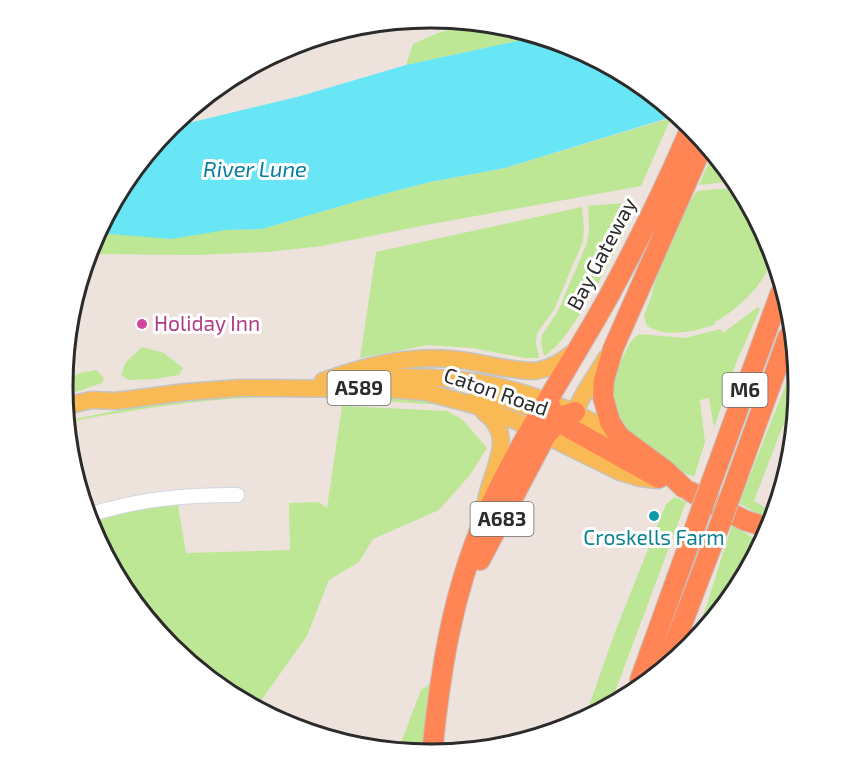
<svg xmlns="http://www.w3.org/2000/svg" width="860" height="772" font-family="'Exo 2',sans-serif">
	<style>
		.green { fill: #bde795 }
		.water { fill: #69e6f6 }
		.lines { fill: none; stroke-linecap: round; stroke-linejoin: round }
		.minor-casing { stroke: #d1d8e4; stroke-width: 16 }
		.major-casing { stroke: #c4c4c4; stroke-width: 19 }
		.highway-casing { stroke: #c4c4c4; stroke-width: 22 }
		.minor { stroke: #fff; stroke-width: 14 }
		.major { stroke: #f9ba55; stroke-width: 16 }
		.highway { stroke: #ff8555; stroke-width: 20 }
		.highway-bridge-casing { stroke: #c4c4c4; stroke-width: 22; stroke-linecap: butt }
		.highway-bridge { stroke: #ff8555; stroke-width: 20 }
		.hotel-dot { fill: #d1479c; stroke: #fff; stroke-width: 2 }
		.culture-dot { fill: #0f9aa8; stroke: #fff; stroke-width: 2 }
		.labels { text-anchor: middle; stroke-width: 6; stroke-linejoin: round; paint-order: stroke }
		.shield { fill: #fff; stroke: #6b6b6b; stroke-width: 1.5 }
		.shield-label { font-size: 20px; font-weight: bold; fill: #2b2b2b }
		.street-label { font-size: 21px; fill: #2b2b2b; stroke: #fff }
		.hotel-label { font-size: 21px; fill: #b23c85; stroke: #fff; text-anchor: start }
		.culture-label { font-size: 21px; fill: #0d838f; stroke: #fff }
		.water-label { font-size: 22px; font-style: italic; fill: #067f9d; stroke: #fff }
		.rim { fill: none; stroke: #2b2b2b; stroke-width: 3 }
	</style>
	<rect width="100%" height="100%" fill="#ede3dc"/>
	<path class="green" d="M468,25L531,38L406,65L413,44L438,33Z
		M671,118L641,186L426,225L322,246L268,252L197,255L88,254L90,245L98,233L262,229L365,199L430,182L505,168Z
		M711,158L728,182L699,185Z
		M732,188C741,202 766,233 770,247C779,273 736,312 714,322L716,324C694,332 668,338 647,326L644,316L651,297L661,259L673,229L677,228L688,204L697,191Z
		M635,202L625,223L628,225C613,255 571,342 544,356L541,344L542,335L558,311L587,243L589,229L588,206Z
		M582,207L584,230L583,241L554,310L537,333L536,342L539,358H525L472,348L428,345L360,358L376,252Z
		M758,307L760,309L736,363L714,428L709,398L700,400L705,442L694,477L677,470L621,424L613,413L612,379L631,341L639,334L685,338L721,329L723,333Z
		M142,347L164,353L183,368L179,375L155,379L129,380L121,375L126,362Z
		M794,364L798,386L790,424H784L780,433L754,501L773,512L771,522L739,503Z
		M96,370L104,378L102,383L64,396L63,381L80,373Z
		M383,391L447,405C391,402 334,396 278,397C207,398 138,409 69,422V420L166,401L240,395Z
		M342,406L447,411L463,420L487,448L470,475L439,510L373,539L359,562L329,580L307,636L260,702L255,703L170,646L90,527L89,522L144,507L178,505L186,553L290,550L289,503L318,502L327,508Z
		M675,497L686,502L613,697L585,717L615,632L666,504Z
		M732,525L760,542L697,635Z
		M431,683L424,753L399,748L421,690Z"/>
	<path class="water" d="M531,38L571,46L675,116L505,168L430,182L365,199L262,229L226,230L171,239L98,233L168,128L297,97L406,65Z"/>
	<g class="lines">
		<g class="minor-casing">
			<path id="minor" d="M88,515C141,499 181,495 237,495"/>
		</g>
		<g class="major-casing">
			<path id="major" d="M368,378C466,373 533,386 618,436
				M323,381C365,366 406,355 451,359C479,361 507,371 535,371C552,368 563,361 576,350
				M476,392C501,398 530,404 550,420
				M66,406L91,400L116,401L186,392L240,388L388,389L425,392L474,405L516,421L620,472L640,478L658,480
				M484,412C520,438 488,473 485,507
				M570,420L585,392L607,357"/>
		</g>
		<g class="highway-casing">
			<path id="highway" d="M548,401L552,410L562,424L659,478
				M710,486L780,294
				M684,488L665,470L619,436L610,422L603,397L604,380L613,349L703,145
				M691,492L744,520L769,528
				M730,497L788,337
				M480,560L546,435L564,416L575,412
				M668,661L722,519
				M640,680L702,508
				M432,754C440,673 452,595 484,520C519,440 568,370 610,294C639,240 667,184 691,127"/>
		</g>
		<use href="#minor" class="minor"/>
		<use href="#major" class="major"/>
		<use href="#highway" class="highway"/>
		<g class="highway-bridge-casing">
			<path id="highway-bridge" d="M702,508L710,486
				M722,519L730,497"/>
		</g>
		<use href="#highway-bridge" class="highway-bridge"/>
	</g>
	<circle class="hotel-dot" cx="142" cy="324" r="6"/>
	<circle class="culture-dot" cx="654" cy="516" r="6"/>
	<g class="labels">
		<g class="shield">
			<rect x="327.5" y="371" width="63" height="34" rx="4.5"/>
			<rect x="722.5" y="373" width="45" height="34" rx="4.5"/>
			<rect x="470.5" y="502" width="63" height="34" rx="4.5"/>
		</g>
		<g class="shield-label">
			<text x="359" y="395">A589</text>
			<text x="745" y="397">M6</text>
			<text x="502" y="526">A683</text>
		</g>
		<g class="street-label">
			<text transform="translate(602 254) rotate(-62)" y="7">Bay Gateway</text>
			<text transform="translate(496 392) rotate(19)" y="7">Caton Road</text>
		</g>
		<g class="hotel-label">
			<text x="154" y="331">Holiday Inn</text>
		</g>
		<g class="culture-label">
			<text x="654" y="545">Croskells Farm</text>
		</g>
		<g class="water-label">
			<text x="255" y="177">River Lune</text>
		</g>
	</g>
	<path d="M0 0H860V772H0ZM430 28H431A357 357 0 0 1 788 385V387A357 357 0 0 1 431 744H430A357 357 0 0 1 73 387V385A357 357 0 0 1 430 28Z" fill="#fff" fill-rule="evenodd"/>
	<path class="rim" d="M430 28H431A357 357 0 0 1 788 385V387A357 357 0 0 1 431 744H430A357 357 0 0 1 73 387V385A357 357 0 0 1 430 28Z"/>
</svg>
